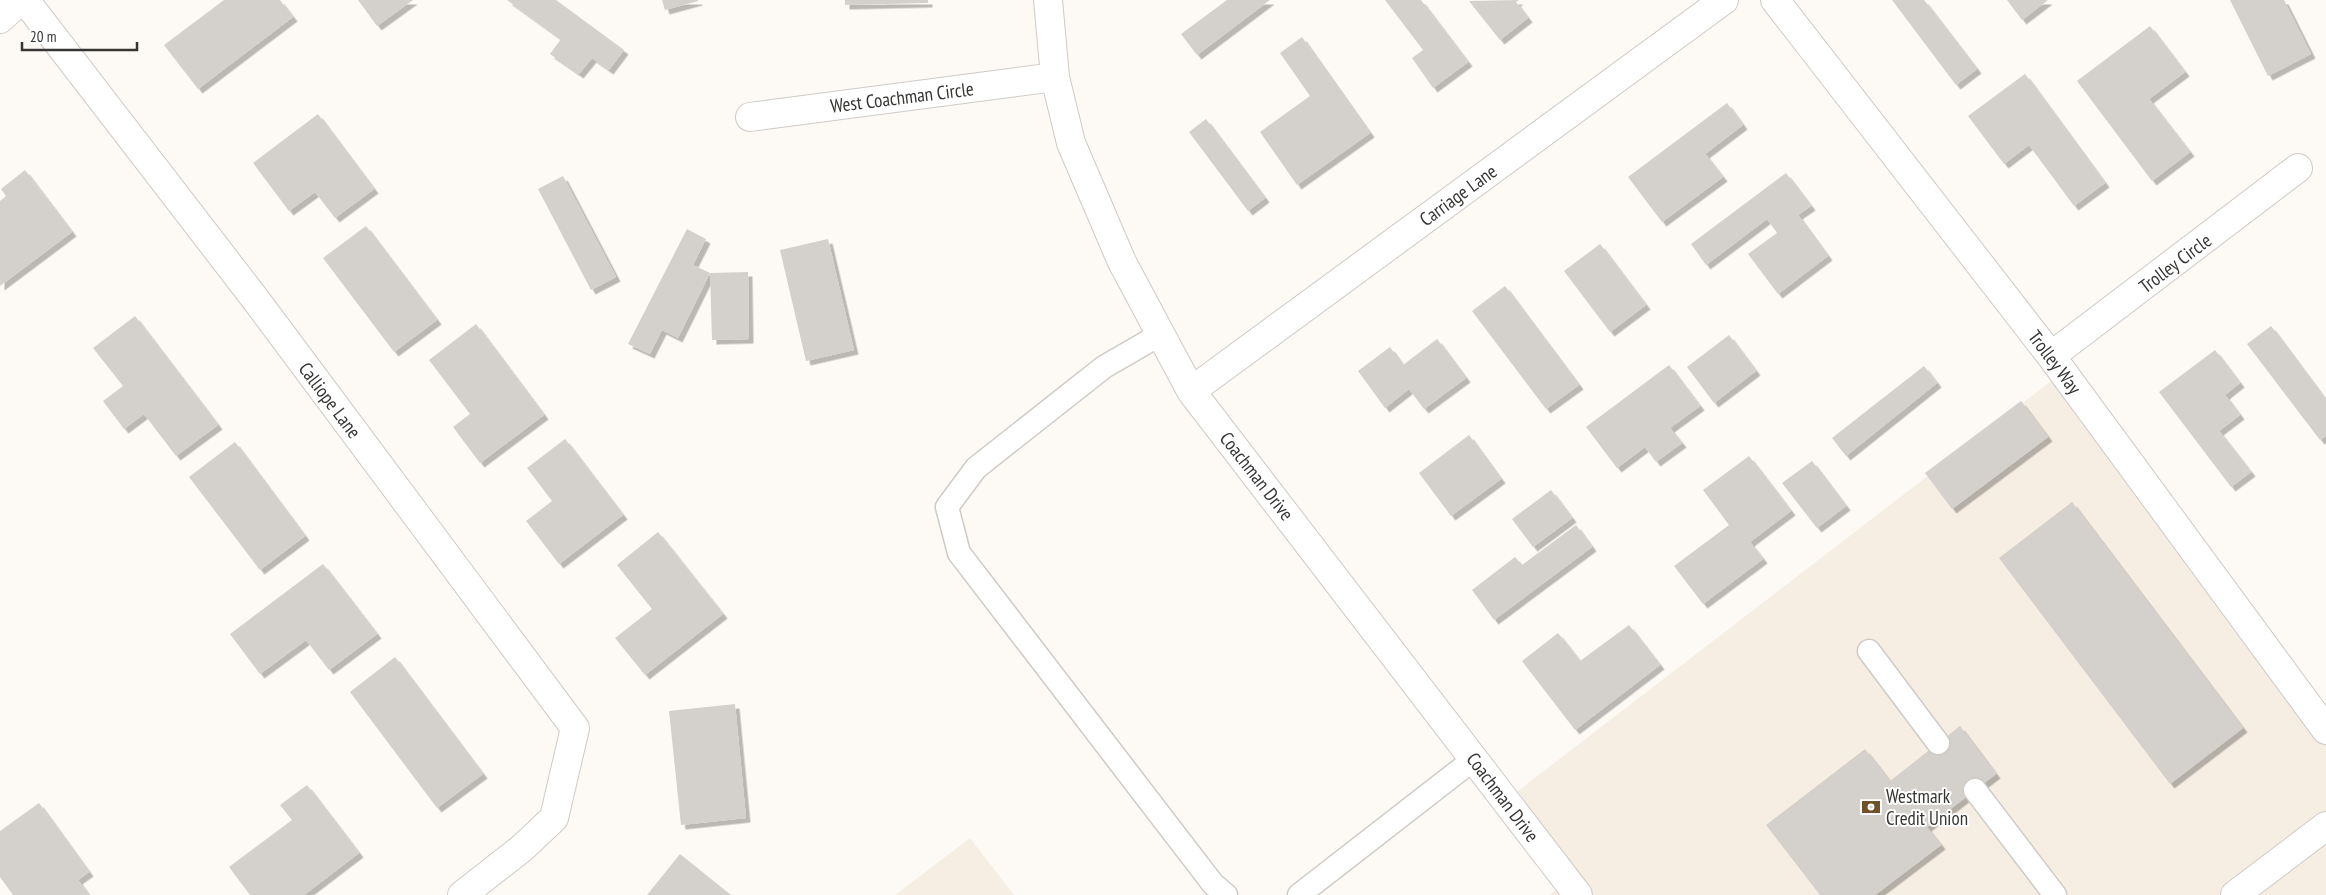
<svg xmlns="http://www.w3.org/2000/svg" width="2326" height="895" font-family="'PT Sans Narrow',sans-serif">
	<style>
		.built { fill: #f6eee3 }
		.building { fill: #d4d0cc; filter: url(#shadow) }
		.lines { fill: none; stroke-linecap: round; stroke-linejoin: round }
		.service-casing { stroke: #cecbc7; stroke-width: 25 }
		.minor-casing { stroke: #cecbc7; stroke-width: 30 }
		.primary-casing { stroke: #cecbc7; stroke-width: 30 }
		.service { stroke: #fff; stroke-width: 22 }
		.minor { stroke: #fff; stroke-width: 28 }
		.primary { stroke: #fff; stroke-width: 28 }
		.labels { text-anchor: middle; stroke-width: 4; stroke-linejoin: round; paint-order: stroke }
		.street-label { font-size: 19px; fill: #363533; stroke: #fff }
		.poi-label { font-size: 19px; fill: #363533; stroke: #fff; text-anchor: start }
	</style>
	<defs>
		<filter id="shadow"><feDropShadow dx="4.5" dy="4.5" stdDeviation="0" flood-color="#0004"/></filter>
	</defs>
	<rect width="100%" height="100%" fill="#fdfaf5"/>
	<path class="built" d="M2063,372L2326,730V895H1549L1567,881L1506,800Z
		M970,838L1014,895H895Z"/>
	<path class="building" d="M224,0H280L293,17L198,89L164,45Z
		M358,0H413L377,26Z
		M507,0H556L624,50L609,70L592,58L579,74L550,54L561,39Z
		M662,0H698V1L665,10Z
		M845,0H928V3L845,5Z
		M1227,0H1270L1197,55L1181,34Z
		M1385,0H1421L1468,62L1433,88L1412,58L1423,50Z
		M1519,0L1516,2L1528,18L1500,40L1469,1Z
		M1892,0H1924L1977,69L1956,85Z
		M2007,0H2048L2022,20Z
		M2230,0H2284L2311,54L2268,76Z
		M2150,26L2185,72L2149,99L2190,152L2152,181L2077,81Z
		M1302,37L1370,133L1297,185L1260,132L1310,96L1280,53Z
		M2025,74L2105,183L2074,206L2029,145L2004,164L1968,116Z
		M1727,103L1743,125L1705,154L1723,177L1662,222L1628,177Z
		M318,114L374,189L335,218L315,192L289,211L253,163Z
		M1206,119L1265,198L1248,211L1189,132Z
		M25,170L72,232L0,286V201L6,196L1,189Z
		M1786,173L1811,206L1798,215L1828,256L1778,294L1748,254L1777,233L1767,219L1706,265L1691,244Z
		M563,176L616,277L591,290L538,189Z
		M366,226L437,320L394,352L323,258Z
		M687,229L706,239L693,265L710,273L678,338L662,330L650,354L628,344Z
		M828,239L854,350L806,361L780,250Z
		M1600,244L1646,305L1610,332L1564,271Z
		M748,272L749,339L712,340L710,273Z
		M1505,286L1579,385L1546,409L1472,311Z
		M135,316L218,425L176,456L144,414L124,429L103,401L123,386L93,348Z
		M476,324L544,415L480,463L453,427L470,414L429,360Z
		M2271,326L2326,400V436L2320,440L2247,344Z
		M1729,335L1756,371L1714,403L1687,367Z
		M1437,339L1466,378L1424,409L1409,389L1385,408L1358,371L1390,347L1403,365Z
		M2215,350L2240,383L2225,395L2240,415L2219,431L2251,472L2231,487L2159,392Z
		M1669,365L1700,406L1670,428L1682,443L1656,462L1645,447L1617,468L1586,427Z
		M1924,366L1937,383L1846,456L1832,438Z
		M2021,401L2048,437L1952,509L1925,473Z
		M1469,435L1501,479L1451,516L1419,473Z
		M565,439L623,515L559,564L526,521L552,501L527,468Z
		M235,442L305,536L260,570L189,477Z
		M1749,456L1791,511L1750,542L1763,559L1703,604L1674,566L1729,525L1703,490Z
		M1812,461L1846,506L1817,528L1782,483Z
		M1551,490L1572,518L1533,547L1512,519Z
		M2072,502L2243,728L2170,784L1999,558Z
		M1576,525L1592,547L1494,620L1472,590L1515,557L1522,565Z
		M658,532L723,614L645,675L615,638L652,609L617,565Z
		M323,564L377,634L329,670L306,640L260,674L230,634Z
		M1629,625L1660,665L1575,730L1522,661L1558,633L1580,661Z
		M395,657L483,774L437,808L350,692Z
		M735,704L746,818L681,825L669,711Z
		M1960,726L1996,774L1927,827L1941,845L1875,895H1820L1766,825L1865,749L1890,781Z
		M307,785L359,853L304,895H250L229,867L292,820L280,805Z
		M39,803L89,872L78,880L89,895H13L0,877V831Z
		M680,854L731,895H647Z"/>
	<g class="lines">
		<g class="service-casing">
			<path id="service" d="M1161,334L1104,367L976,468L947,507L959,553L1213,884L1226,895
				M1869,651L1938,743
				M1975,790L2055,895
				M1299,895L1474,759"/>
		</g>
		<g class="minor-casing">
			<path id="minor" d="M25,0L256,300L575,728L554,818L521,849L462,895
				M1048,0L1055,77L1071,143L1122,262L1191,391L1578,895
				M1775,0L2051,356L2326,730
				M0,19L21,0
				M750,117L1055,77
				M2051,356L2298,168
				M1191,391L1724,0"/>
		</g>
		<g class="primary-casing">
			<path id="primary" d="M2235,895L2326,826"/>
		</g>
		<use href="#service" class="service"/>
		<use href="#minor" class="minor"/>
		<use href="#primary" class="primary"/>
	</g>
	<defs>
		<g id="bank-bare" transform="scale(1.5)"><path d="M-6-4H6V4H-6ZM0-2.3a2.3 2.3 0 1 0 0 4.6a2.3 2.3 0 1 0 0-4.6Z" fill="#705227" stroke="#fff" stroke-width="2.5" paint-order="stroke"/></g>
	</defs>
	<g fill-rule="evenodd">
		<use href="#bank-bare" x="1871" y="807"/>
	</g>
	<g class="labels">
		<g class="street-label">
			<text transform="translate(902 97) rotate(-7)" y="7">West Coachman Circle</text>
			<text transform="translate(1458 195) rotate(-36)" y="7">Carriage Lane</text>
			<text transform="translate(2175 263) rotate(-37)" y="7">Trolley Circle</text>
			<text transform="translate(2055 362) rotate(53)" y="7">Trolley Way</text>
			<text transform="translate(330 400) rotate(53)" y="7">Calliope Lane</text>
			<text transform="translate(1257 476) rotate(52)" y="7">Coachman Drive</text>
			<text transform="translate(1503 797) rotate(53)" y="7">Coachman Drive</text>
		</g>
		<g class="poi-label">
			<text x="1886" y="803">Westmark<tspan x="1886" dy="22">Credit Union</tspan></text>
		</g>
	</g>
	<path d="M22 42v8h115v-8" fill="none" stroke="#363533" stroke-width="2.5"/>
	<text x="30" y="42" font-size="15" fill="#363533" stroke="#ffffff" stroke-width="4" paint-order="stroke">20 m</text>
</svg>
